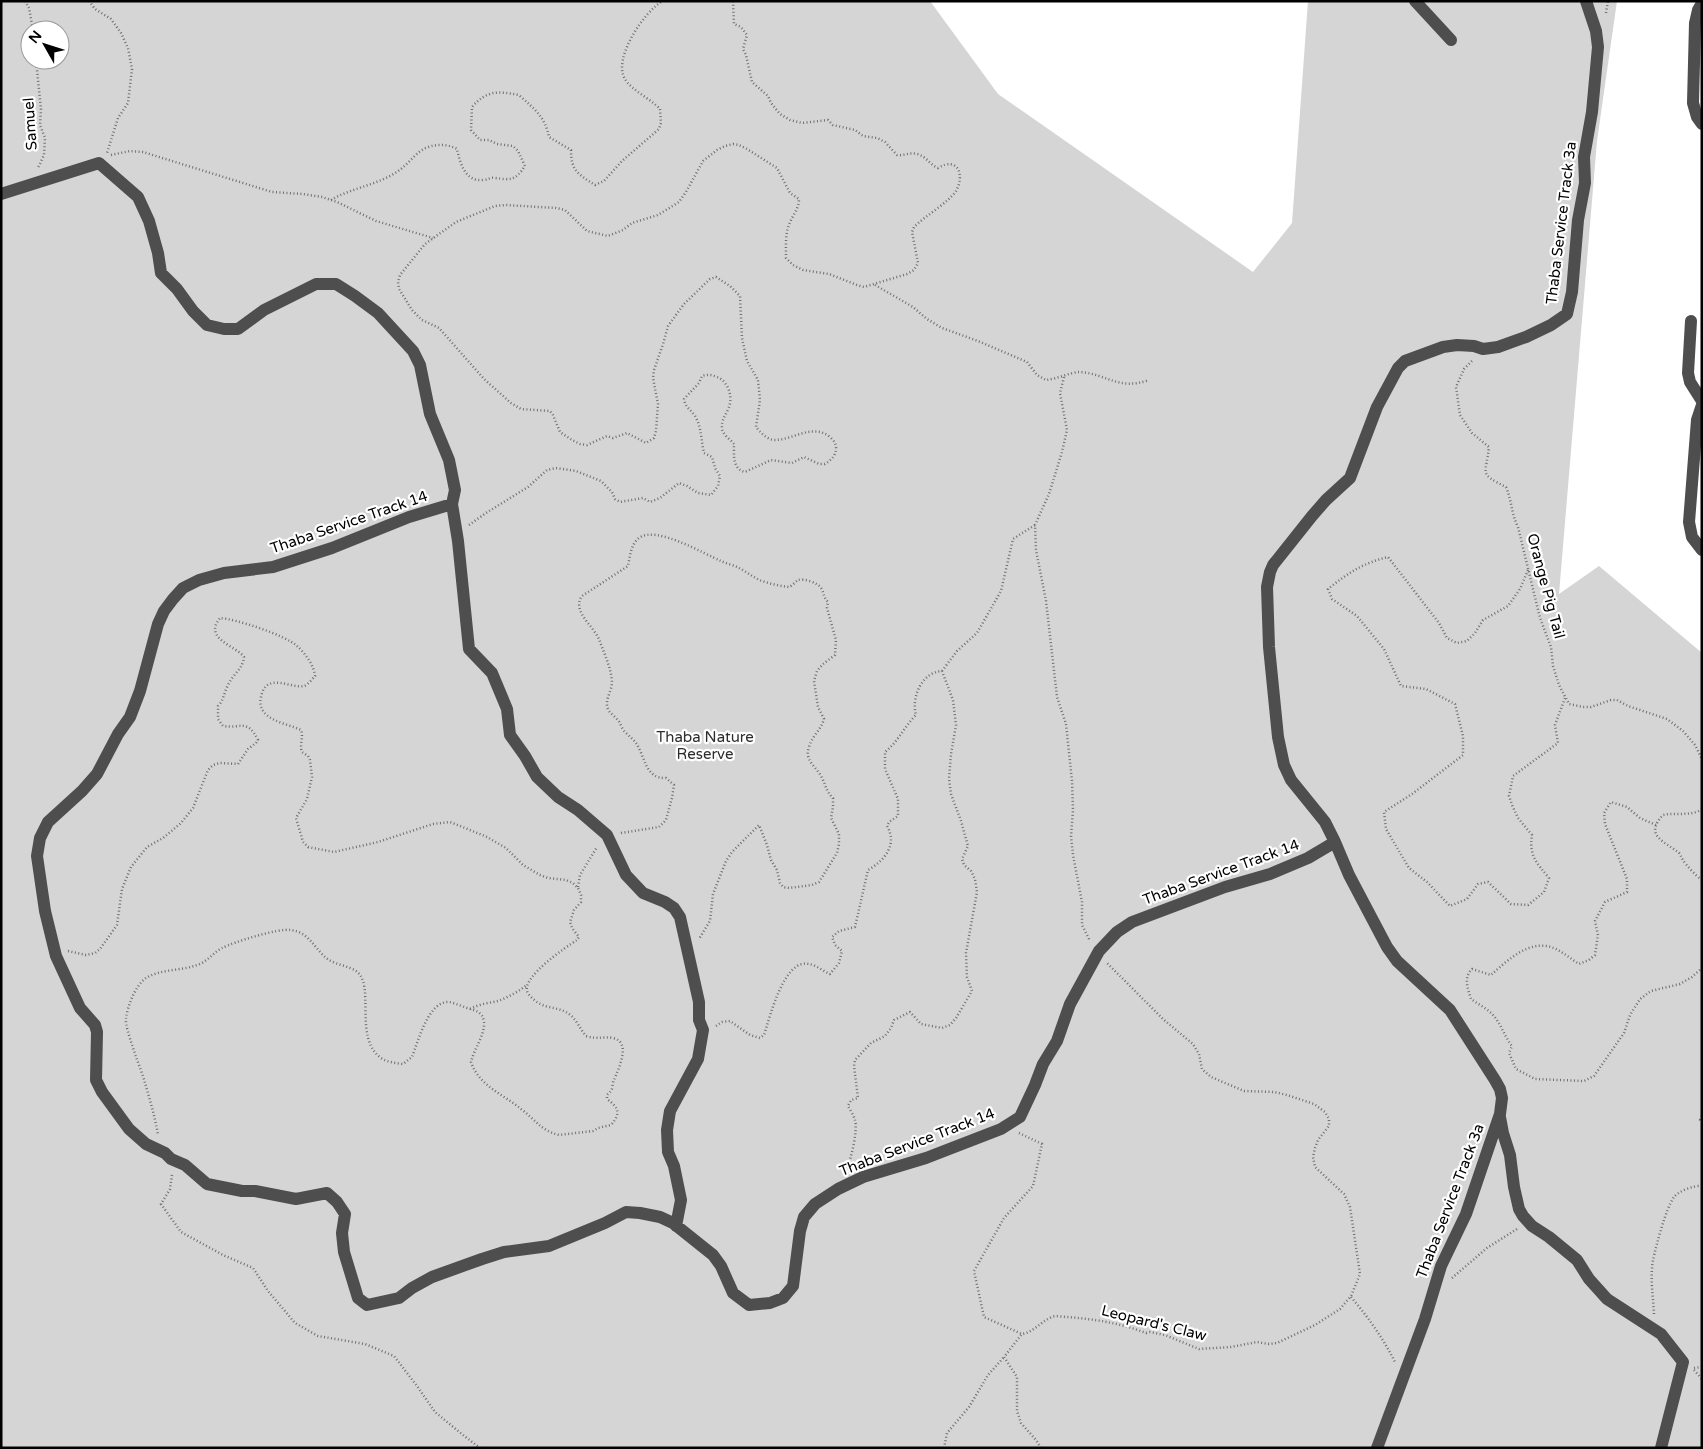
<svg xmlns="http://www.w3.org/2000/svg" width="1703" height="1449" font-family="'Varela Round',sans-serif">
	<style>
		.green { fill: #d5d5d5; fill-rule: evenodd }
		.lines { fill: none; stroke-linecap: round; stroke-linejoin: round }
		.path { stroke: #707070; stroke-width: 2.5; stroke-dasharray: 1 2.5; stroke-linecap: butt }
		.minor { stroke: #4e4e4e; stroke-width: 12 }
		.labels { text-anchor: middle; stroke-width: 4.5; stroke-linejoin: round; paint-order: stroke }
		.street-label { font-size: 15px; fill: #000; stroke: #fff }
		.park-label { font-size: 15px; fill: #2c2c2c; stroke: #fff }
	</style>
	<rect width="100%" height="100%" fill="#fff"/>
	<path class="green" d="M1,1H930L998,94L1253,272L1292,223L1308,1H1617L1597,141L1559,594L1599,566L1702,653V1448H1ZM30,30H60V60H30Z"/>
	<g class="lines">
		<path class="path" d="M25,1L29,8L33,30
			M89,1L95,9L111,19L121,33L128,48L132,69L128,103L118,118L107,153
			M1606,13L1608,1
			M36,60L41,109L40,125L45,138L44,155L38,168
			M111,155L130,151L143,152L272,192L303,194L322,197L337,202L376,221L433,238
			M331,200C353,187 380,185 401,169C410,162 417,151 428,147C438,144 448,144 457,149C460,163 465,182 483,180C488,180 490,177 495,178C511,180 515,181 525,166L518,151L513,146L497,144L489,140H480L471,130L472,107C487,90 498,91 519,95C534,109 545,116 549,137L571,150C571,171 578,174 595,185L604,181L622,161L659,129L661,123L660,109C651,99 631,90 625,79C612,59 645,10 663,1
			M875,285L913,307L927,319L942,328L978,341L1027,362L1037,375L1046,380C1057,379 1071,372 1080,372C1107,374 1119,391 1149,380
			M1472,361L1464,369L1456,387L1460,415L1472,433L1489,447C1486,475 1478,473 1506,487C1512,501 1511,513 1518,527L1540,618L1551,647L1553,666L1559,685L1569,704L1583,707H1591L1611,700H1617L1628,706L1667,719L1683,731L1695,745L1702,759
			M1064,377L1060,393L1067,430L1062,452L1049,494L1035,525L1036,550L1046,601L1057,697L1066,724L1072,781L1073,810L1071,836L1073,855L1082,902V925L1090,941
			M469,525L486,513L528,487L547,470L556,468L576,471L601,481L612,492L615,499L620,502L643,498L650,502L660,498L679,483L687,486L698,493L711,495L718,486L720,476L715,468L712,457L704,453C701,441 702,428 695,416C691,410 685,407 684,399L699,383L702,376C707,374 712,375 717,377C728,381 733,396 729,407C726,415 721,420 722,429C723,435 730,439 734,444C734,454 732,469 745,472L771,460L792,463L804,457L819,464H825C831,460 836,456 836,448C836,444 834,441 831,438C814,422 793,440 775,440C767,440 760,432 756,427L760,400L758,380L747,361L742,338L740,296L730,286L716,277L710,279L684,304L668,326L663,344L654,370L653,378L658,404L656,431L654,438L646,443L627,433L613,438L607,436L587,445L580,444L572,440L560,432L553,415L550,411L521,409L511,403L484,379L439,328L422,320L412,310L399,289L398,282L400,275L425,244L456,222L495,206L506,205L556,208L565,210L587,231L608,236L623,230L632,223L658,215L679,202L686,192L703,161L717,150L725,146L733,144L739,145L747,149L777,168L790,193L799,199C799,209 792,216 789,225C785,235 786,247 786,258L793,265L803,270L829,274L857,285L864,287L907,274L914,270L918,263L912,232L914,227C925,216 949,202 956,191C965,175 958,156 938,168C930,165 926,156 917,154C910,152 904,156 897,155L885,142L877,138L863,136L855,130L833,125L828,120L802,123L790,120L780,114L771,103L768,96L752,82L746,55L743,49L747,35L741,27L734,24L733,1
			M1528,570L1520,589L1508,606L1483,620L1475,633L1467,641L1457,643L1447,638L1439,623L1388,557C1363,563 1348,573 1328,589L1332,599L1357,616L1384,649L1401,686L1426,689L1455,704L1463,736V755L1412,794L1384,812L1386,829L1409,868L1427,882L1450,906L1467,899L1478,884L1488,882L1511,904L1528,905L1544,892L1549,878C1536,862 1529,856 1532,835L1518,818L1512,805L1509,796L1513,776L1558,743L1555,725L1565,698
			M942,671L957,651L977,633L1001,591L1013,539L1035,525
			M1702,809C1690,817 1676,812 1663,815C1643,836 1666,842 1679,853C1681,856 1681,857 1683,860C1686,865 1697,877 1702,880
			M1656,825L1640,818L1627,807L1611,802L1604,813L1605,824L1627,879V892L1605,902L1595,921L1598,935L1595,955L1589,960L1579,964C1571,959 1564,953 1556,949C1531,937 1508,960 1491,975L1472,969C1463,978 1468,989 1471,999C1478,1004 1486,1008 1492,1014C1501,1023 1504,1036 1512,1046L1509,1053L1516,1069L1535,1079L1584,1081L1594,1076L1624,1033L1630,1015L1640,999L1651,991L1680,984L1692,977L1702,968
			M621,833L659,827L666,820L672,798L674,785L666,778C645,779 645,756 636,743C633,739 629,736 625,732C623,730 621,726 620,723C617,718 612,715 609,711C603,701 612,692 612,682C611,668 605,655 600,642C595,626 571,612 582,596L628,566C630,556 631,544 639,538C656,525 704,554 721,561C727,564 734,565 739,568C747,572 754,578 762,581C771,584 780,586 789,587C792,586 795,582 798,580C804,578 818,583 821,588C824,592 823,597 828,602L827,608L836,640L835,655L823,664L817,671L814,681L818,707L824,719C821,730 812,736 809,747C804,761 817,767 822,778C826,786 826,791 833,798V807L831,818L839,834V844L837,853L819,882L812,885L789,888L783,887L780,883L777,870L771,860L767,845L759,825L732,852L726,861L713,894L710,921L699,939
			M578,887L580,875L597,847
			M68,951L86,955L95,953L100,949L117,925L122,889L131,867L147,847L163,838L181,823L193,808L208,770L213,765L220,763L238,764L248,749L256,743L258,740C247,718 241,729 223,726L218,719V706C224,700 224,692 228,685C233,674 243,669 244,657C235,645 203,639 220,618C236,619 285,635 297,646C305,653 314,665 315,676C312,679 308,685 304,686C291,689 266,671 261,697C256,720 286,723 301,730C304,737 299,745 302,752L308,756L310,760L312,777L307,799L296,818L303,842L308,847L334,852L378,842L433,824L450,822L465,828L487,837L506,848L523,865L540,875L548,878L566,880L573,883L578,888L581,895V902L574,910L570,922L572,928L579,937L577,940C566,947 523,976 527,991C528,995 534,1000 537,1002C547,1009 560,1007 569,1014C577,1020 580,1029 586,1036C598,1040 604,1036 613,1038C632,1042 618,1070 614,1080C612,1083 613,1088 611,1091L607,1095V1099C619,1108 621,1113 611,1125L598,1128L593,1131L559,1135C540,1130 536,1120 521,1109C503,1094 479,1086 471,1062C474,1049 485,1035 484,1022C483,1012 475,1010 467,1008C461,1006 455,1003 449,1002C428,1001 418,1042 412,1057L403,1064C395,1063 387,1062 381,1058C353,1038 376,984 356,971C347,965 334,965 325,957C314,947 308,932 291,930C278,928 234,942 222,948C213,953 207,962 197,965C181,971 160,969 146,978C135,986 128,1005 126,1018C124,1028 142,1071 145,1083C150,1100 155,1117 158,1135
			M470,1009C479,1004 489,1003 498,1001C509,997 519,991 527,985
			M716,1026L722,1022L730,1021L750,1035L760,1038L764,1035C770,1017 784,958 809,964C816,965 823,971 830,974L839,963L842,951L835,945L832,937L839,931L855,927L868,870C884,861 898,845 887,826L889,822L898,816V799L885,769V752C898,742 904,727 916,715C911,697 922,672 942,671L953,700L956,725L951,754L949,779L951,794L961,821L968,846L962,859L964,865L971,871L975,879L977,892L966,953L967,977L972,991L956,1018L950,1025L942,1028L921,1024L910,1012L894,1020L891,1028L885,1036L871,1043L855,1060L854,1066L858,1098L851,1100L848,1106C850,1110 854,1116 855,1120C858,1131 851,1158 847,1169
			M1702,1116L1700,1120L1702,1122
			M1019,1133L1042,1144L1033,1186L1004,1218L974,1271L984,1317L1022,1334
			M172,1175L170,1189L161,1204L181,1232L223,1255L253,1268L268,1291L295,1323L318,1336L365,1344L394,1356L417,1386L435,1412L463,1435L480,1448
			M1452,1278L1487,1248L1517,1229
			M1351,1297C1368,1317 1383,1338 1395,1362
			M1654,1314C1653,1296 1650,1277 1653,1260C1656,1246 1666,1208 1674,1197C1679,1191 1694,1185 1702,1186
			M1694,1368L1702,1367
			M1694,1370L1702,1379
			M944,1448L947,1433L969,1407L988,1375L1004,1357
			M1041,1448L1036,1440L1021,1423L1017,1411V1377L1004,1357L1022,1334C1034,1332 1040,1322 1052,1317C1056,1315 1062,1317 1067,1317C1094,1319 1120,1323 1146,1333L1150,1332L1165,1335L1199,1349L1231,1347L1257,1342L1269,1344L1277,1343L1315,1325L1340,1309L1351,1296L1360,1274L1350,1207L1344,1194L1315,1167L1313,1157L1315,1148L1318,1140L1329,1126V1119L1325,1112L1314,1104L1287,1095L1274,1092L1244,1091L1211,1077L1202,1069L1199,1054L1193,1044L1164,1020L1107,963"/>
		<path class="minor" d="M1415,1L1451,40
			M1702,3L1698,10L1695,23L1693,103L1697,117L1702,124
			M1,194L99,163L138,197L149,221L158,253L161,273L177,289L193,311L207,325L224,329H238L264,310L316,284H336L355,296L378,313L413,351L420,365L430,414L449,460L455,490L452,504L458,541L469,649L492,673L507,709L510,735L525,756L537,777L558,797L578,810L607,835L626,875L643,893L665,902L674,908L680,917L699,1002V1020L703,1030L698,1059L670,1111L667,1130L668,1152L674,1166L681,1200L676,1226
			M1691,321L1688,373L1690,382L1702,401
			M1702,405L1697,420L1689,522L1692,537L1702,550
			M452,504L409,517L332,548L273,567L224,573L199,580L183,588L173,599L164,611L158,624L140,691L130,717L118,734L97,774L82,791L48,822L40,838L37,856L45,911L56,956L80,1008L95,1025L97,1032L96,1080L102,1092L129,1129L146,1144L165,1153L171,1159L185,1165L207,1184L242,1191H255L296,1199L327,1193L337,1202L345,1214L342,1233L344,1252L358,1298L367,1305L399,1298L412,1288L432,1277L482,1259L504,1252L549,1246L605,1223L626,1212L640,1213L660,1217L673,1223L713,1255L721,1266L733,1293L749,1305L770,1303L783,1298L793,1286L800,1231L804,1217L815,1204L838,1189L863,1177L926,1158L1001,1129L1020,1117L1035,1085L1043,1064L1057,1041L1070,1004L1099,951L1117,932L1132,922L1225,887L1270,874L1308,858L1335,842
			M1500,1117L1503,1133L1510,1155L1514,1187L1519,1209L1523,1216L1532,1226L1549,1237L1577,1260L1589,1279L1607,1299L1661,1334L1683,1362L1661,1448
			M1377,1448L1425,1319L1441,1266L1466,1214L1500,1114L1502,1098L1500,1089L1495,1080L1450,1010L1397,961L1387,947L1349,875L1335,842L1325,822L1291,780L1284,765L1278,737L1269,647L1267,587L1270,572L1273,565L1312,516L1326,500L1350,478L1377,407L1398,368L1405,361L1443,347L1457,345L1474,346L1483,349L1498,347L1526,337L1551,325L1567,314L1572,292L1578,220L1585,183L1584,157L1592,112L1598,47L1596,31L1586,1"/>
	</g>
	<g class="labels">
		<g class="street-label">
			<text transform="translate(30 124) rotate(-94)" y="5">Samuel</text>
			<text transform="translate(1561 223) rotate(-83)" y="5">Thaba Service Track 3a</text>
			<text transform="translate(349 522) rotate(-19)" y="5">Thaba Service Track 14</text>
			<text transform="translate(1546 586) rotate(75)" y="5">Orange Pig Tail</text>
			<text transform="translate(1221 872) rotate(-20)" y="5">Thaba Service Track 14</text>
			<text transform="translate(917 1142) rotate(-21)" y="5">Thaba Service Track 14</text>
			<text transform="translate(1450 1201) rotate(-69)" y="5">Thaba Service Track 3a</text>
			<text transform="translate(1154 1323) rotate(14)" y="5">Leopard's Claw</text>
		</g>
		<g class="park-label">
			<text x="705" y="742">Thaba Nature<tspan x="705" dy="17">Reserve</tspan></text>
		</g>
	</g>
	<rect width="1703" height="1449" fill="none" stroke="#000000" stroke-width="5"/>
	<g transform="translate(45 45) rotate(309)"><circle r="24" fill="#ffffff" stroke="#999999"/>
	<path d="M0-4L9 19L0 12L-9 19Z" fill="#000000"/>
	<text y="-8" font-size="14" font-weight="bold" text-anchor="middle" fill="#000000">N</text>
	</g>
</svg>
